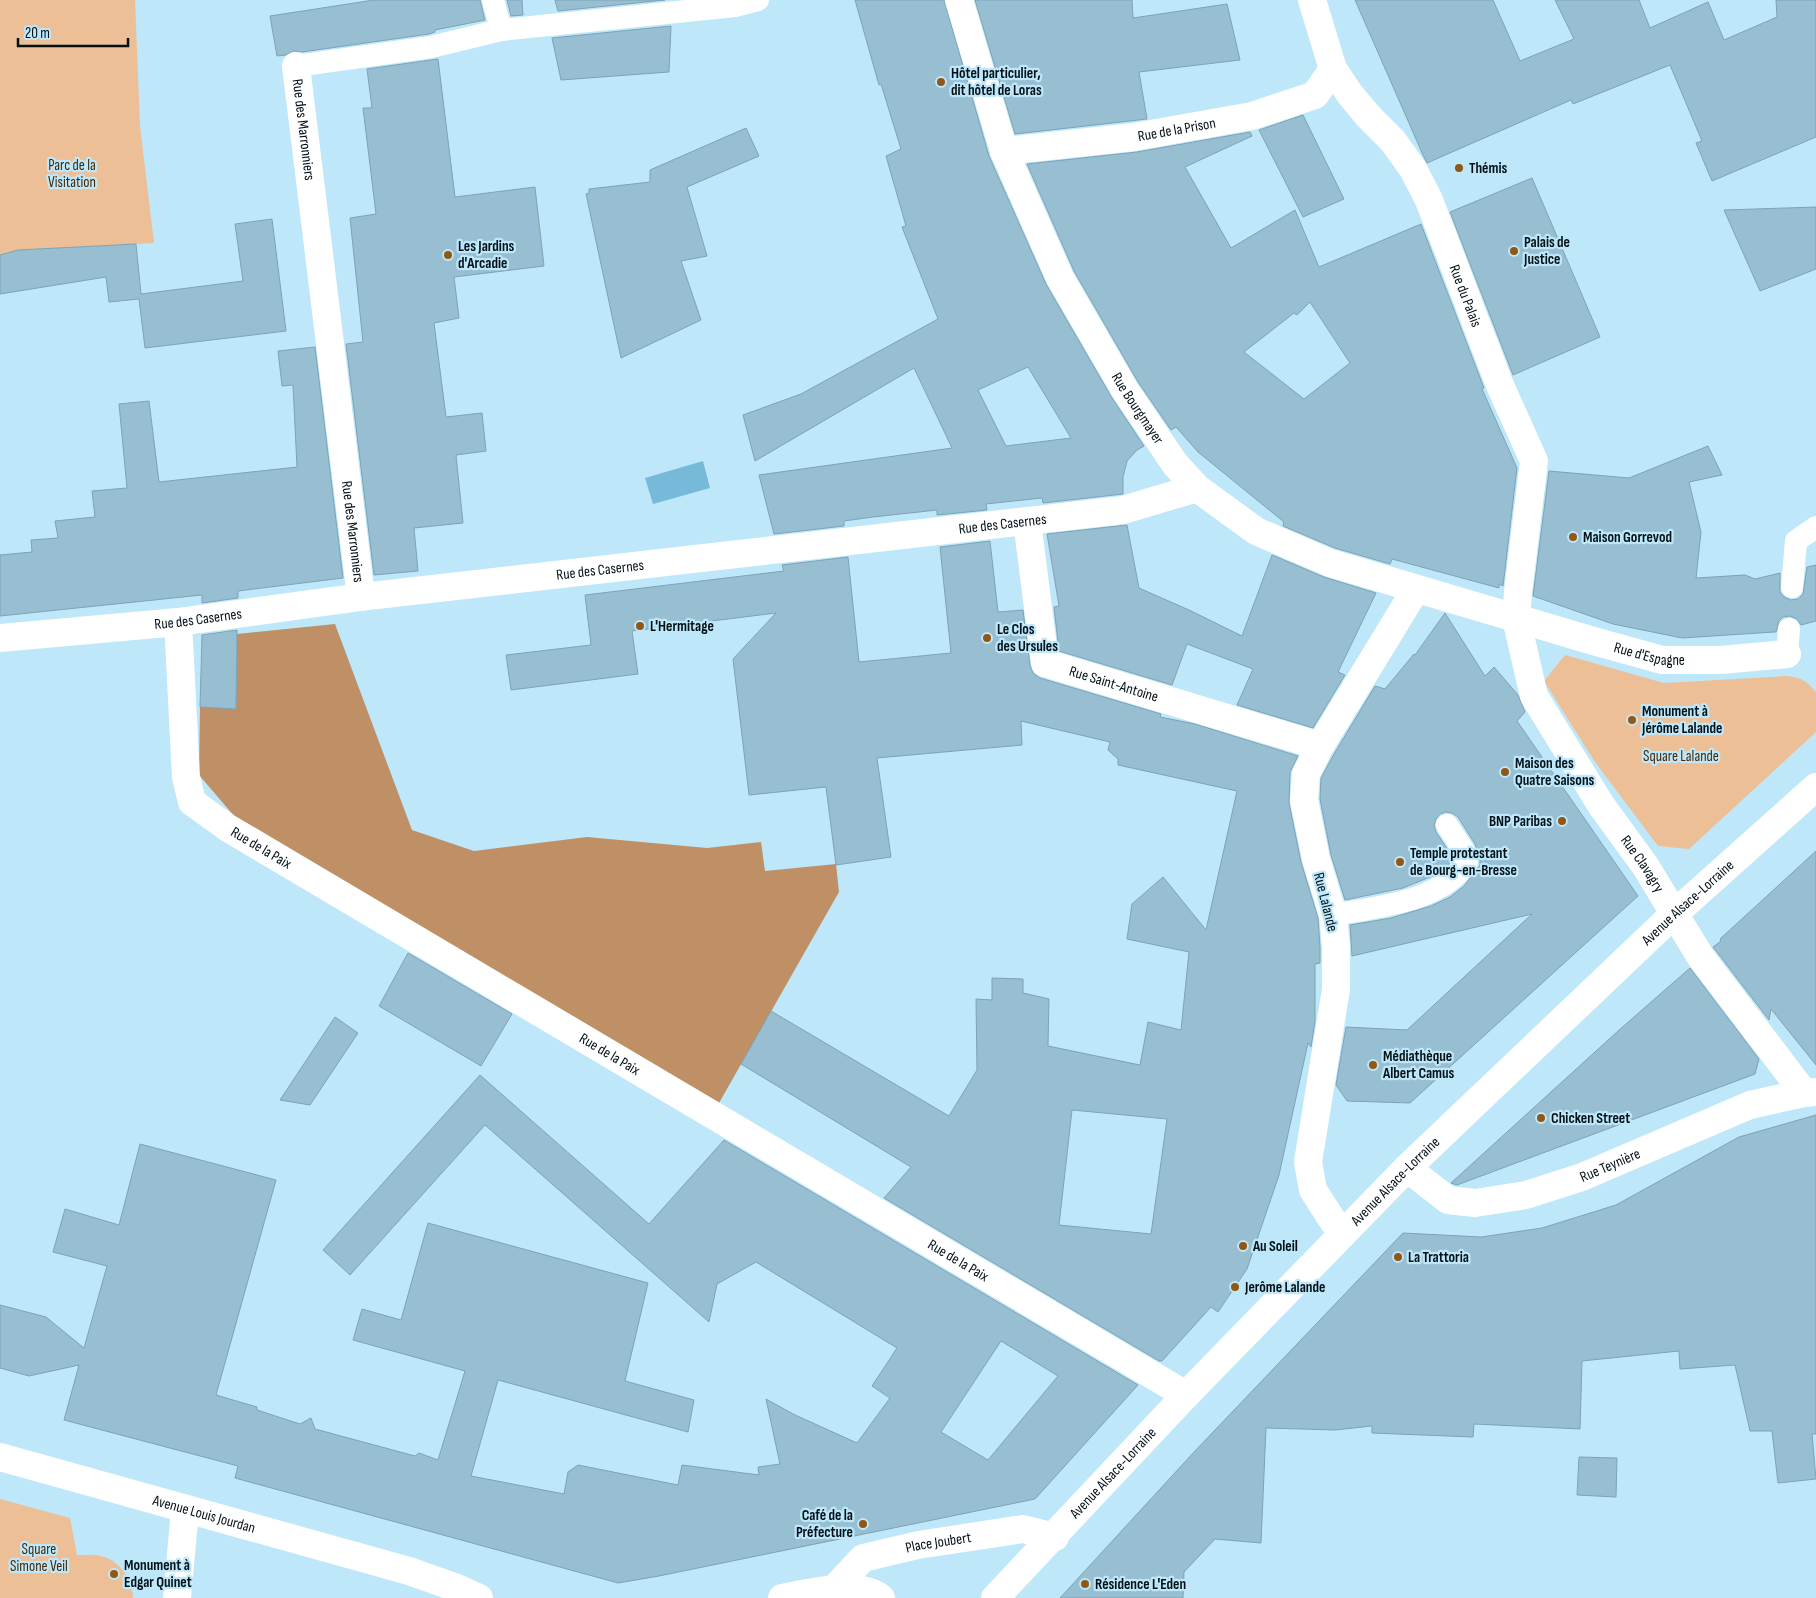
<svg xmlns="http://www.w3.org/2000/svg" width="1816" height="1598" font-family="'Sofia Sans Condensed',sans-serif">
	<style>
		.green { fill: #ecbf97 }
		.forest { fill: #bf9066 }
		.water { fill: #77b9d8 }
		.building { fill: #97bed1; stroke: #7da3b5; fill-rule: evenodd }
		.lines { fill: none; stroke-linecap: round; stroke-linejoin: round }
		.lane { stroke: #fff; stroke-width: 22 }
		.street { stroke: #fff; stroke-width: 28 }
		.poi-dot { fill: #915714; stroke: #bee7fa; stroke-width: 2 }
		.labels { text-anchor: middle; stroke-width: 4.5; stroke-linejoin: round; paint-order: stroke }
		.poi-label { font-size: 15px; font-weight: bold; fill: #031117; stroke: #bee7fa; text-anchor: start }
		.street-label { font-size: 15px; fill: #031117; stroke: #bee7fa }
		.park-label { font-size: 15px; fill: #462703; stroke: #bee7fa }
	</style>
	<rect width="100%" height="100%" fill="#bee7fa"/>
	<path class="green" d="M0,0H135L140,126L154,243L18,250L0,255Z
		M1565,655L1664,683L1787,676C1803,678 1806,681 1816,692V732L1689,849L1658,846L1595,762L1544,681Z
		M0,1499L70,1518L77,1555C85,1555 94,1554 101,1556C120,1561 133,1579 133,1598H0Z"/>
	<path class="forest" d="M335,624L412,830L474,851L587,837L707,848L761,842L765,871L836,864L839,892L719,1103L235,817L199,775L200,707L236,708L237,634Z"/>
	<path class="water" d="M703,461L710,488L653,504L645,478Z"/>
	<path class="building" d="M374,0H480L485,20L435,30V32L429,34L302,52L294,51L286,55L277,56L270,16Z
		M507,0H522L523,15L511,16Z
		M555,0H665L558,11Z
		M855,0H944L989,156L1046,284L1112,398L1144,446L1137,450L1127,461L1123,477V494L1043,503L1042,498L986,504L987,510L937,515V510L873,517L844,521V526L774,534L759,475L952,448L914,368L755,461L743,415L801,394L938,319L902,227L906,226L886,156L901,149L881,84L879,85ZM1028,367L1071,438L1006,446L978,390Z
		M975,0H1132L1133,18L1227,4L1240,60L1139,72L1147,119L1015,134Z
		M1355,0H1493L1520,61L1574,39L1555,0H1639L1650,28L1708,2L1724,40L1777,17L1776,0H1816V137L1712,181L1696,143L1702,141L1670,65L1573,104L1571,100L1427,163L1423,155Z
		M671,26L669,72L561,80L552,38Z
		M438,59L455,197L535,187L544,266L454,277L459,318L434,323L446,417L482,413L486,451L456,455L463,523L414,528L418,571L374,575L346,344L363,342L350,218L376,214L363,108H372L367,69Z
		M1303,115L1344,199L1303,217L1259,130Z
		M746,128L759,156L687,187L707,256L681,261L701,320L621,358L586,194L589,193V189L650,182V170Z
		M1250,132L1252,136L1185,167L1231,248L1295,210L1319,267L1421,224L1484,388L1482,389L1517,468L1503,586L1499,584V588L1392,559L1390,564L1335,548L1283,526L1284,522L1198,452L1176,427L1171,430L1138,382L1074,271L1027,164L1137,152ZM1310,302L1350,363L1304,399L1244,352L1294,313L1297,315Z
		M1532,178L1600,337L1513,375L1450,212Z
		M1816,207V269L1760,291L1724,210Z
		M272,219L286,331L145,348L139,299L109,302L106,277L0,294V255L18,250L136,244L141,294L243,281L235,224Z
		M315,347L343,578L238,591V598L202,603V595L0,616V555L32,552L31,540L58,538L55,521L95,517L92,491L127,488L119,404L149,401L159,482L297,467L293,385L282,386L278,351Z
		M1708,446L1722,475L1689,482L1701,532L1696,578L1745,575L1755,579L1780,573V592L1784,597L1791,600L1798,599L1803,594L1807,567L1816,565V621L1801,625L1797,619L1790,616L1783,617L1779,621L1776,632H1774L1682,638L1613,624L1533,596L1549,471L1629,478Z
		M1127,525L1139,588L1189,610L1242,636L1272,555L1324,577L1376,593L1338,672L1345,675L1313,728L1237,705L1253,669L1187,644L1172,685L1059,651L1054,607L1059,606L1047,534Z
		M990,541L998,612L1023,610L1030,665L1033,673L1040,678L1161,714L1160,717L1195,724L1298,756L1290,772L1289,803L1301,862L1318,918L1320,947V963L1315,964V1021L1311,1047L1308,1043L1279,1175L1247,1269L1218,1312L1211,1307L1162,1361H1159L884,1198L911,1167L741,1064L771,1011L949,1116L977,1070L976,999L992,1000V978L1023,979V993L1049,999L1048,1046L1140,1065L1148,1022L1181,1030L1189,952L1127,939L1132,904L1163,877L1206,930L1237,791L1118,765V759L1108,750L1110,742L1021,721L1022,745L877,758L891,857L836,865L826,787L749,795L733,659L776,613L632,631L638,674L511,690L506,655L591,645L585,595L784,571L782,565L848,557L859,662L951,653L940,547ZM1072,1110L1167,1119L1151,1234L1059,1225Z
		M1445,613L1485,676L1494,667L1518,695L1525,712L1517,721L1638,896L1410,1103L1347,1101L1336,1085L1346,1027L1407,1030L1532,914L1352,956L1350,925L1391,918L1431,906L1450,897L1464,886L1480,865V859L1475,844L1458,817L1452,813L1446,812L1440,814L1436,819L1434,825L1436,832L1452,856L1453,859L1447,866L1435,875L1403,888L1345,900L1331,855L1320,799L1321,778L1334,754L1375,686L1385,689L1414,654L1415,655Z
		M237,630L236,709L200,707L202,635Z
		M1816,851V1065L1771,1009L1769,1020L1713,947L1721,941L1720,939Z
		M408,953L512,1014L481,1066L379,1006Z
		M1690,968L1759,1059L1755,1074L1457,1185L1451,1183L1618,1031Z
		M335,1017L358,1033L310,1105L280,1100Z
		M480,1075L649,1224L724,1140L1138,1385L1035,1499L659,1576L618,1583L235,1478L238,1466L64,1420L79,1365L29,1376L0,1368V1305L46,1317L84,1348L107,1266L53,1252L65,1209L119,1225L140,1144L276,1180L216,1395L257,1407V1410L300,1424L311,1418L315,1429L415,1456L419,1453L438,1460L465,1371L353,1340L362,1309L401,1320L428,1223L648,1283L625,1381L694,1400L688,1432L498,1380L471,1476L564,1494L568,1472L578,1465L678,1485L682,1465L759,1475L758,1467L780,1464L766,1399L793,1414L857,1443L890,1398L872,1386L897,1348L756,1262L717,1284L709,1322L485,1125L350,1275L323,1250ZM1001,1341L1058,1376L988,1460L941,1432Z
		M1816,1115V1434H1812L1816,1479L1778,1483L1772,1431H1750L1735,1365L1680,1369L1679,1351L1582,1361L1580,1429L1474,1424L1473,1437L1372,1433V1426L1335,1430L1266,1428L1261,1543L1215,1539L1184,1572L1183,1598H1060L1194,1452L1403,1233L1481,1237L1542,1228L1616,1205L1739,1137Z
		M1579,1457L1617,1458L1616,1497L1577,1495Z"/>
	<g class="lines">
		<path class="lane" d="M493,0L501,30
			M296,66L431,47L501,30L735,6L758,0
			M1792,587L1796,541L1816,527
			M1787,654L1789,629
			M1333,915C1375,907 1443,902 1467,862L1464,851L1447,825"/>
		<g class="street">
			<path id="s1" d="M959,0L1004,151L1060,278L1125,390L1175,464L1197,488L1256,531L1330,563L1590,640L1662,660H1721L1787,654"/>
			<path id="s2" d="M1312,0L1333,69L1349,93L1368,116L1393,141L1413,169L1429,200L1499,383L1534,461L1518,592L1516,618L1534,696L1601,805L1646,867L1700,956L1804,1093"/>
			<path id="s3" d="M296,66L361,597"/>
			<path id="s4" d="M1004,151L1134,137L1252,116L1315,95L1333,69"/>
			<path id="s5" d="M1027,521L1045,663L1320,746"/>
			<path id="s6" d="M178,622L186,777L192,802L228,828L1186,1395"/>
			<path id="s7" d="M0,638L178,622L361,597L1123,510L1197,488"/>
			<path id="s8" d="M1407,1168L1448,1200L1475,1203L1526,1195L1582,1177L1750,1105L1804,1093L1816,1092"/>
			<path d="M1342,1235L1313,1190L1308,1162L1336,989V946L1333,915L1316,859L1304,800L1306,774L1320,746L1416,589"/>
			<path id="s9" d="M0,1457L409,1571L457,1588L479,1598"/>
			<path id="s10" d="M835,1588L863,1558L918,1545L1023,1529L1055,1537"/>
			<path d="M177,1598L185,1510"/>
			<path d="M782,1598C808,1593 859,1580 881,1598"/>
			<path id="s11" d="M995,1598L1186,1395L1407,1168L1674,914L1816,787"/>
		</g>
	</g>
	<g class="poi-dot">
		<circle cx="941" cy="82" r="5"/>
		<circle cx="1459" cy="168" r="5"/>
		<circle cx="1514" cy="251" r="5"/>
		<circle cx="448" cy="255" r="5"/>
		<circle cx="1573" cy="537" r="5"/>
		<circle cx="640" cy="626" r="5"/>
		<circle cx="987" cy="638" r="5"/>
		<circle cx="1632" cy="720" r="5"/>
		<circle cx="1505" cy="772" r="5"/>
		<circle cx="1562" cy="821" r="5"/>
		<circle cx="1400" cy="862" r="5"/>
		<circle cx="1373" cy="1065" r="5"/>
		<circle cx="1541" cy="1118" r="5"/>
		<circle cx="1243" cy="1246" r="5"/>
		<circle cx="1398" cy="1257" r="5"/>
		<circle cx="1235" cy="1287" r="5"/>
		<circle cx="863" cy="1524" r="5"/>
		<circle cx="114" cy="1574" r="5"/>
		<circle cx="1085" cy="1584" r="5"/>
	</g>
	<g class="labels">
		<g class="poi-label">
			<text x="951" y="78">Hôtel particulier,<tspan x="951" dy="17">dit hôtel de Loras</tspan></text>
			<text x="1469" y="173">Thémis</text>
			<text x="1524" y="247">Palais de<tspan x="1524" dy="17">Justice</tspan></text>
			<text x="458" y="251">Les Jardins<tspan x="458" dy="17">d'Arcadie</tspan></text>
			<text x="1583" y="542">Maison Gorrevod</text>
			<text x="650" y="631">L'Hermitage</text>
			<text x="997" y="634">Le Clos<tspan x="997" dy="17">des Ursules</tspan></text>
			<text x="1642" y="716">Monument à<tspan x="1642" dy="17">Jérôme Lalande</tspan></text>
			<text x="1515" y="768">Maison des<tspan x="1515" dy="17">Quatre Saisons</tspan></text>
			<text x="1552" y="826" text-anchor="end">BNP Paribas</text>
			<text x="1410" y="858">Temple protestant<tspan x="1410" dy="17">de Bourg-en-Bresse</tspan></text>
			<text x="1383" y="1061">Médiathèque<tspan x="1383" dy="17">Albert Camus</tspan></text>
			<text x="1551" y="1123">Chicken Street</text>
			<text x="1253" y="1251">Au Soleil</text>
			<text x="1408" y="1262">La Trattoria</text>
			<text x="1245" y="1292">Jerôme Lalande</text>
			<text x="853" y="1520" text-anchor="end">Café de la<tspan x="853" dy="17">Préfecture</tspan></text>
			<text x="124" y="1570">Monument à<tspan x="124" dy="17">Edgar Quinet</tspan></text>
			<text x="1095" y="1589">Résidence L'Eden</text>
		</g>
		<g class="street-label">
			<text dy="5" stroke="none"><textPath href="#s3" startOffset="64">Rue des Marronniers</textPath></text>
			<text dy="5" stroke="none"><textPath href="#s4" startOffset="174">Rue de la Prison</textPath></text>
			<text dy="5" stroke="none"><textPath href="#s2" startOffset="338">Rue du Palais</textPath></text>
			<text dy="5" stroke="none"><textPath href="#s1" startOffset="448">Rue Bourgmayer</textPath></text>
			<text dy="5" stroke="none"><textPath href="#s7" startOffset="1009">Rue des Casernes</textPath></text>
			<text dy="5" stroke="none"><textPath href="#s3" startOffset="469">Rue des Marronniers</textPath></text>
			<text dy="5" stroke="none"><textPath href="#s7" startOffset="604">Rue des Casernes</textPath></text>
			<text dy="5" stroke="none"><textPath href="#s7" startOffset="199">Rue des Casernes</textPath></text>
			<text dy="5" stroke="none"><textPath href="#s1" startOffset="1034">Rue d'Espagne</textPath></text>
			<text dy="5" stroke="none"><textPath href="#s5" startOffset="215">Rue Saint-Antoine</textPath></text>
			<text dy="5" stroke="none"><textPath href="#s6" startOffset="264">Rue de la Paix</textPath></text>
			<text dy="5" stroke="none"><textPath href="#s2" startOffset="955">Rue Clavagry</textPath></text>
			<text transform="translate(1326 902) rotate(76)" y="5">Rue Lalande</text>
			<text dy="5" stroke="none"><textPath href="#s11" startOffset="982">Avenue Alsace-Lorraine</textPath></text>
			<text dy="5" stroke="none"><textPath href="#s6" startOffset="669">Rue de la Paix</textPath></text>
			<text dy="5" stroke="none"><textPath href="#s8" startOffset="220">Rue Teynière</textPath></text>
			<text dy="5" stroke="none"><textPath href="#s11" startOffset="578">Avenue Alsace-Lorraine</textPath></text>
			<text dy="5" stroke="none"><textPath href="#s6" startOffset="1074">Rue de la Paix</textPath></text>
			<text dy="5" stroke="none"><textPath href="#s11" startOffset="172">Avenue Alsace-Lorraine</textPath></text>
			<text dy="5" stroke="none"><textPath href="#s9" startOffset="212">Avenue Louis Jourdan</textPath></text>
			<text dy="5" stroke="none"><textPath href="#s10" startOffset="118">Place Joubert</textPath></text>
		</g>
		<g class="park-label">
			<text x="72" y="170">Parc de la<tspan x="72" dy="17">Visitation</tspan></text>
			<text x="1681" y="761">Square Lalande</text>
			<text x="39" y="1554">Square<tspan x="39" dy="17">Simone Veil</tspan></text>
		</g>
	</g>
	<path d="M18 38v8h110v-8" fill="none" stroke="#031117" stroke-width="2.5"/>
	<text x="25" y="38" font-size="15" fill="#031117" stroke="#bee7fa" stroke-width="4" paint-order="stroke">20 m</text>
</svg>
